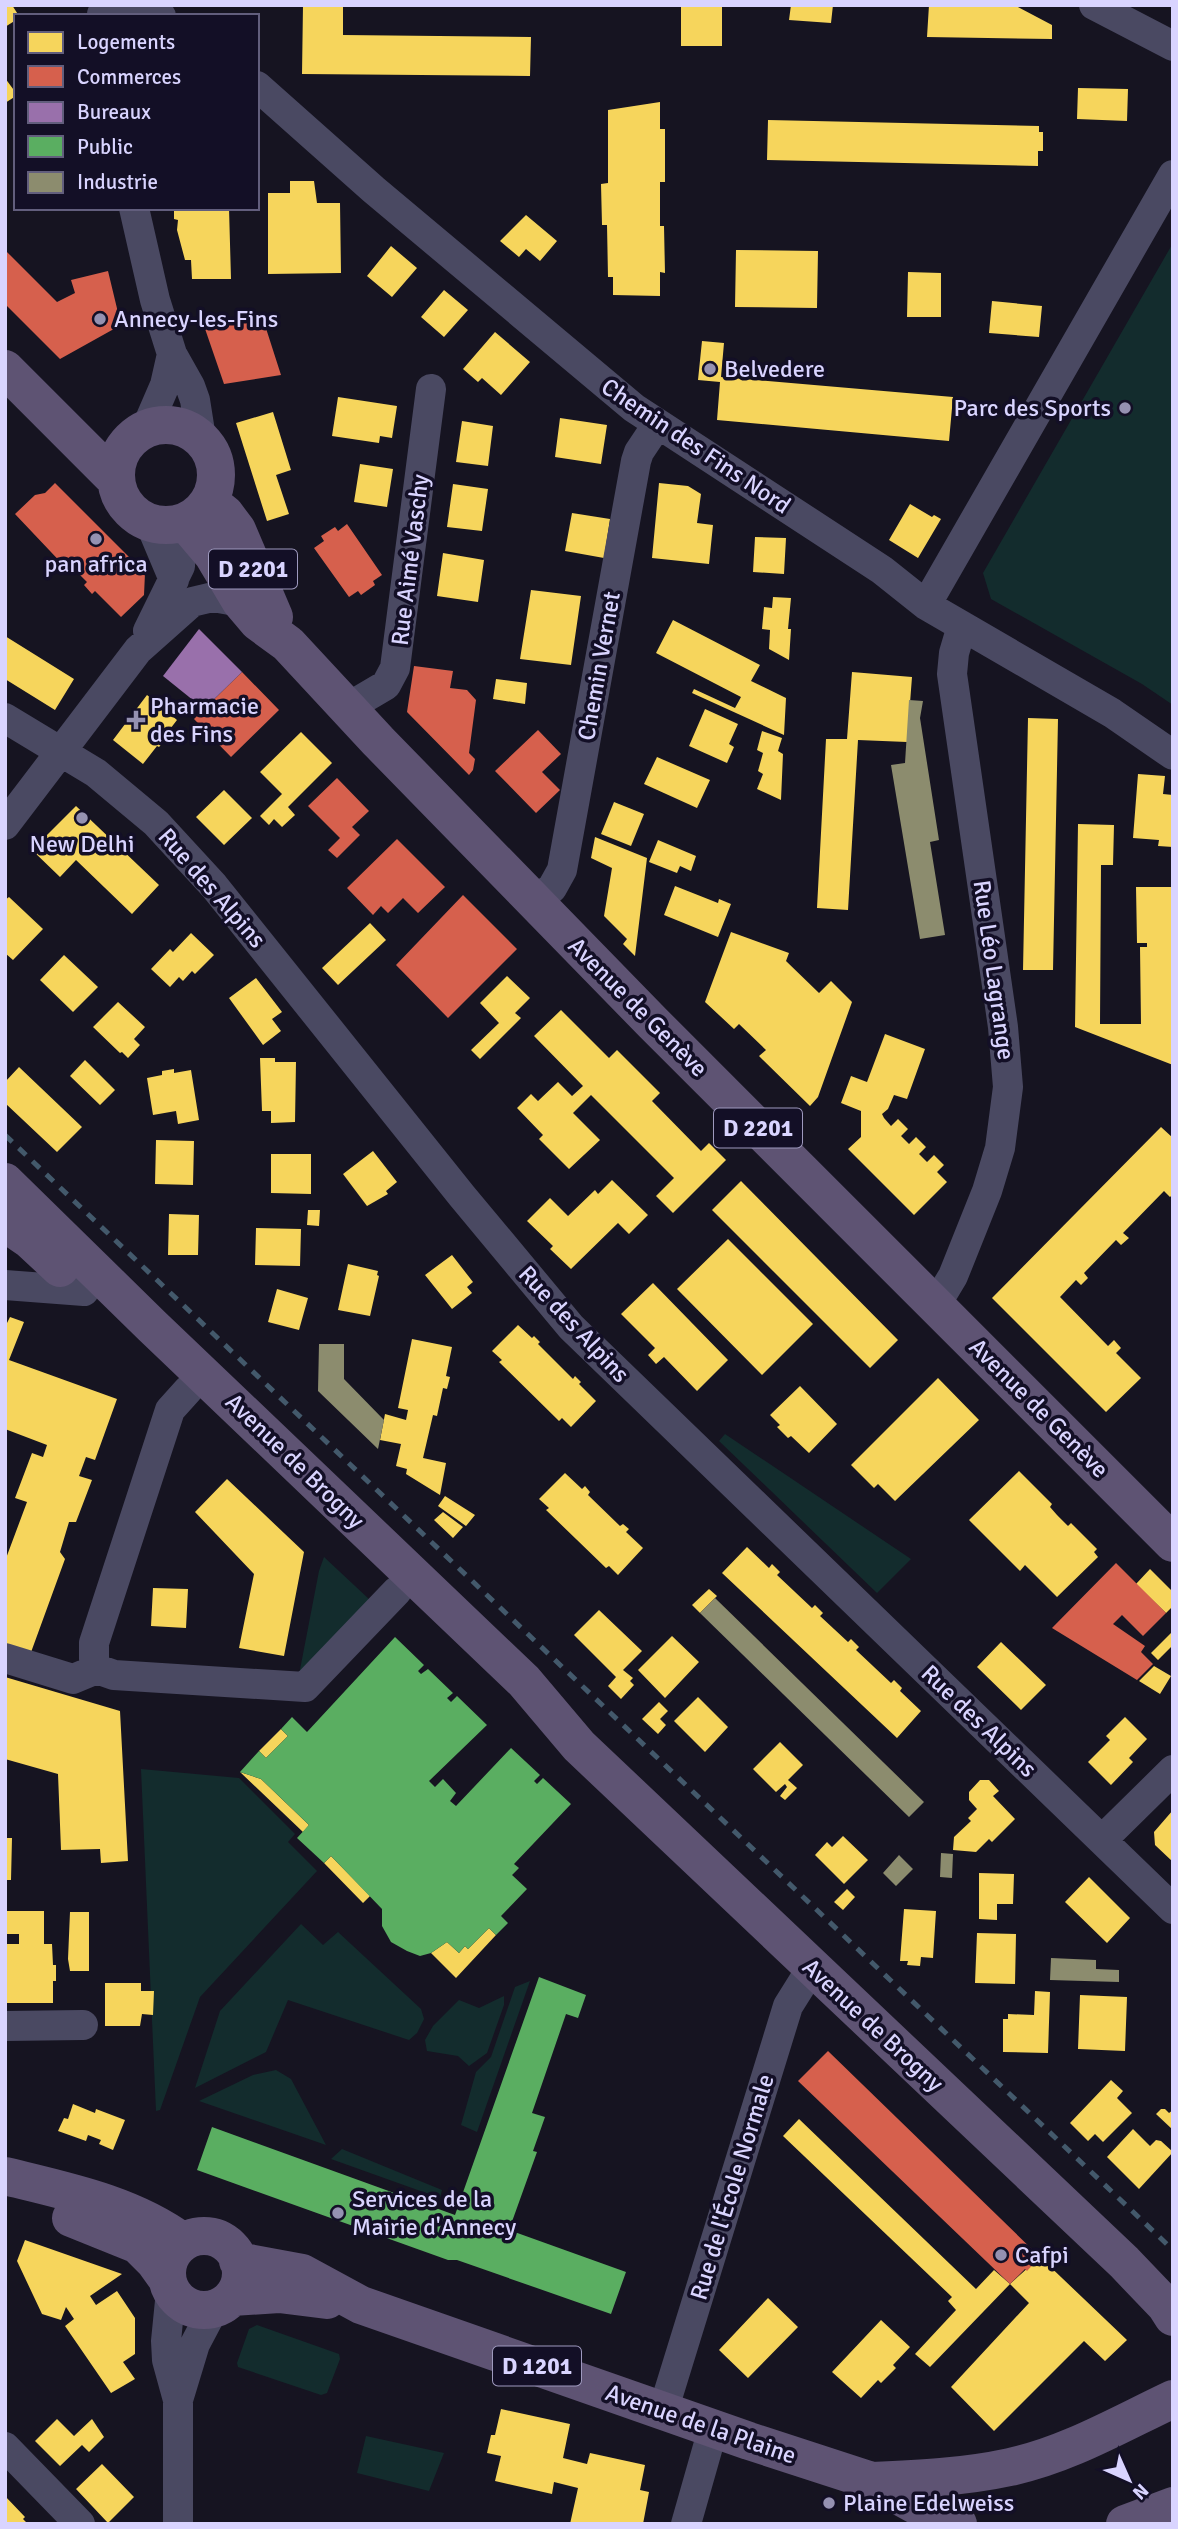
<svg xmlns="http://www.w3.org/2000/svg" width="1178" height="2529" font-family="Signika,sans-serif">
	<style>
		.green { fill: #132c2d }
		.homes { fill: #f6d55c }
		.shops { fill: #d6604d }
		.offices { fill: #9970ab }
		.public { fill: #5aae61 }
		.industry { fill: #8c8c6e }
		.lines { fill: none; stroke-linecap: round; stroke-linejoin: round }
		.minor { stroke: #4a4962; stroke-width: 30 }
		.major { stroke: #5e5373; stroke-width: 38 }
		.rail { stroke: #43596b; stroke-width: 5; stroke-dasharray: 10 9; stroke-linecap: butt }
		.poi-dot { fill: #9591b1; stroke: #130f26; stroke-width: 2.5 }
		.labels { text-anchor: middle; stroke-width: 7; stroke-linejoin: round; paint-order: stroke }
		.shield { fill: #130f26; stroke: #9e99be; stroke-width: 2 }
		.shield-label { font-size: 23px; font-weight: bold; fill: #d9d4ff }
		.poi-label { font-size: 24px; fill: #d9d4ff; stroke: #130f26; text-anchor: start }
		.street-label { font-size: 24px; fill: #d9d4ff; stroke: #130f26 }
	</style>
	<rect width="100%" height="100%" fill="#161421"/>
	<path class="green" d="M1173,243V705L1142,684L991,599L983,573Z
		M725,1434L911,1559L877,1593L719,1441Z
		M324,1557L370,1600L298,1680L319,1571Z
		M141,1769L239,1778L295,1834L288,1842L317,1871L200,1997L160,2110L156,2111Z
		M301,1924L323,1945L338,1932L421,2009L424,2019L417,2033L409,2040L288,2000L266,2052L195,2088L220,2011Z
		M530,1981L477,2132L461,2125L476,2072L491,2057L515,1987Z
		M504,1996V2005L487,2053L469,2066L458,2056L427,2051L425,2040L433,2026L459,2000L479,2008Z
		M276,2070L291,2079L326,2145L199,2101L253,2075Z
		M342,2149L442,2190L440,2198L331,2159Z
		M257,2325L339,2354L340,2359L327,2393L321,2395L238,2367L237,2363L249,2329Z
		M366,2436L444,2453L429,2491L357,2473Z"/>
	<path class="homes" d="M8,5H12L19,16H16V20L5,27V7Z
		M303,5H343V35L531,37L530,76L302,74Z
		M681,5H722V46H681Z
		M791,5H833L831,23L789,20Z
		M929,5H1014L1052,25V39L927,37Z
		M5,78L16,93V96L5,103Z
		M1078,88L1128,89L1127,121L1077,119Z
		M660,102V129H665V182H660V226H664L665,273L660,272V296L613,295V277H608L607,225H602L601,184L608,183V110Z
		M768,120L1039,126V132H1043V151H1038V166L767,160Z
		M290,181H314L317,203H340L341,273L268,274V193H290Z
		M174,208H229L231,279H192L191,260H185L177,230L178,220L174,219Z
		M526,215L557,241L540,261L526,249L519,257L500,241Z
		M391,246L417,268L392,297L367,276Z
		M736,250L818,251L817,308L735,307Z
		M908,272L941,273V317H907Z
		M444,290L468,310L444,337L421,317Z
		M992,301L1042,306L1039,337L989,333Z
		M495,332L530,362L501,395L482,378L478,382L463,369Z
		M702,341L724,343L721,377L953,397L949,441L717,420L720,382L698,380Z
		M338,397L397,406L392,438L380,436L379,443L332,436Z
		M273,412L291,470L276,475L289,514L267,521L236,423Z
		M560,418L607,425L601,464L555,457Z
		M462,421L493,426L488,466L456,462Z
		M360,464L393,469L387,507L354,502Z
		M659,483L688,486L701,494L697,523L713,525L709,564L652,558Z
		M453,484L488,489L482,531L447,527Z
		M910,504L932,517L934,515L941,519L918,558L889,540Z
		M572,513L610,519L604,558L565,551Z
		M755,537L786,538L784,574L753,572Z
		M443,553L484,560L478,602L437,596Z
		M531,590L581,596L571,665L520,659Z
		M773,597L791,598L788,629H791L789,660L769,649L770,630L762,629L764,607L772,608Z
		M673,620L760,665L751,681L786,698L784,735L692,693L694,689L735,708L741,697L656,653Z
		M5,636L74,679L55,710L5,679Z
		M852,672L912,677L907,742L858,740L848,910L817,908L826,739H847Z
		M496,679L527,683L525,704L493,699Z
		M147,695L177,720L167,733L170,735L159,747L157,746L143,764L113,740Z
		M705,709L738,724L729,744L734,747L727,763L689,746Z
		M1028,718L1058,719L1053,970H1023Z
		M762,731L782,738L778,751L783,754L781,800L757,789L763,774L758,771L763,753L757,750Z
		M301,732L332,763L288,807L295,815L282,827L274,819L269,825L260,816L282,794L260,772Z
		M657,757L710,780L697,808L644,784Z
		M1138,774L1165,776L1163,794L1173,795V847L1158,846L1159,840L1133,838Z
		M224,790L252,818L224,845L196,817Z
		M614,802L644,814L631,846L601,834Z
		M76,806L159,885L132,914L76,860L60,877L32,850Z
		M1078,824L1114,825L1113,865H1101L1100,1024H1141L1140,947H1147V943H1137L1136,887H1173V1065L1075,1027Z
		M595,837L647,858L635,956L623,944L627,939L604,916L612,868L591,858Z
		M658,840L696,856L691,871L680,866L677,873L649,862Z
		M675,886L718,903L719,899L731,904L718,937L664,915Z
		M9,897L43,929L13,960L5,953V900Z
		M370,923L386,940L338,985L322,968Z
		M731,932L789,953L786,961L819,993L831,981L852,1002L818,1097L810,1106L759,1056L766,1050L739,1024L734,1029L705,1002Z
		M191,933L214,955L195,974L192,971L183,981L179,977L170,987L151,969L170,949L173,952Z
		M64,955L98,987L73,1012L40,980Z
		M507,976L530,998L515,1013L521,1018L480,1059L471,1050L499,1023L480,1003Z
		M256,978L282,1012L272,1019L281,1031L263,1045L229,998Z
		M118,1002L145,1027L134,1039L140,1045L128,1058L122,1052L120,1053L93,1027Z
		M561,1010L609,1058L617,1050L660,1093L652,1101L701,1151L709,1143L726,1160L673,1213L656,1196L674,1178L591,1095L573,1113L600,1140L569,1169L539,1139L543,1135L517,1108L531,1094L538,1101L558,1082L572,1096L583,1086L534,1036Z
		M885,1034L925,1049L907,1099L894,1095L888,1109L882,1114L884,1118L891,1126L898,1119L908,1129L901,1136L909,1144L916,1137L926,1147L919,1154L927,1162L934,1155L944,1165L937,1172L947,1182L914,1215L848,1149L861,1137V1111L841,1103L851,1076L867,1082Z
		M260,1058H275V1062H296L295,1122L271,1123V1111H262Z
		M85,1060L115,1090L100,1105L70,1076Z
		M19,1067L82,1127L57,1152L5,1103V1082Z
		M174,1069V1073L191,1070L199,1120L178,1124L176,1111L153,1115L147,1078L162,1075V1071Z
		M1161,1127L1173,1138V1194L1170,1197L1164,1191L1123,1233L1129,1238L1121,1245L1116,1240L1084,1273L1088,1278L1081,1285L1076,1280L1060,1297L1108,1346L1114,1340L1121,1348L1116,1353L1141,1378L1106,1412L992,1298Z
		M156,1140L194,1141L193,1185L155,1184Z
		M373,1151L397,1182L386,1191L388,1194L367,1206L343,1174Z
		M271,1154H311V1194L271,1193Z
		M612,1180L648,1215L629,1234L618,1223L571,1269L550,1249L553,1246L527,1221L550,1198L568,1216L595,1190L598,1194Z
		M741,1181L898,1340L870,1368L712,1210Z
		M308,1210H320L319,1226L307,1225Z
		M169,1214L199,1215L198,1255H168Z
		M256,1228L301,1229L300,1266L255,1265Z
		M728,1239L813,1324L762,1375L677,1289Z
		M452,1255L473,1282L467,1287L472,1293L452,1309L425,1275Z
		M348,1264L378,1271L377,1275L379,1276L370,1316L338,1310Z
		M653,1283L728,1360L697,1391L664,1357L656,1364L648,1355L655,1348L621,1314Z
		M277,1289L308,1298L299,1330L268,1322Z
		M10,1317L24,1322L9,1360L117,1399L95,1460L86,1457L79,1476L92,1480L76,1522H69L60,1552L65,1559L30,1655L5,1646V1561L27,1502L15,1498L32,1453L43,1457L47,1445L5,1429V1327Z
		M518,1325L532,1338L534,1336L540,1342L538,1344L573,1379L575,1376L581,1382L579,1384L596,1401L571,1427L562,1418L559,1421L499,1362L502,1360L492,1351Z
		M412,1339L452,1347L446,1376L450,1377L447,1389L443,1388L437,1416L433,1415L423,1458L446,1463L440,1495L406,1474L407,1469L396,1466L401,1444L380,1440L385,1414L406,1420L408,1410L398,1408Z
		M938,1378L979,1420L895,1501L878,1484L874,1488L851,1465Z
		M800,1386L837,1424L809,1453L791,1436L788,1438L777,1427L780,1425L770,1415Z
		M1019,1471L1052,1504L1050,1507L1057,1515L1068,1526L1071,1523L1097,1549L1094,1552L1098,1557L1057,1597L1025,1565L1020,1571L969,1520Z
		M565,1473L582,1489L585,1486L590,1492L588,1495L620,1526L623,1524L629,1529L626,1532L643,1548L618,1575L609,1566L606,1568L546,1510L549,1508L539,1499Z
		M227,1479L304,1552L284,1656L239,1648L254,1574L195,1512Z
		M445,1496L475,1515L466,1526L438,1506Z
		M443,1512L463,1527L453,1538L434,1520Z
		M747,1547L769,1568L772,1564L780,1572L777,1575L812,1608L815,1605L823,1613L820,1616L848,1642L851,1639L859,1647L856,1650L891,1683L894,1680L902,1688L900,1691L921,1711L897,1738L722,1573Z
		M1150,1569L1173,1592V1606L1166,1613L1136,1584Z
		M153,1588L188,1589L186,1628L151,1626Z
		M709,1589L717,1596L700,1613L692,1605Z
		M599,1610L642,1651L623,1670L633,1678L630,1681L634,1685L621,1699L608,1686L616,1677L574,1635Z
		M1171,1633L1173,1645L1158,1660L1151,1653Z
		M672,1636L699,1662L665,1698L638,1670Z
		M1001,1642L1046,1685L1021,1710L977,1667Z
		M1154,1666L1171,1676L1160,1694L1139,1681Z
		M5,1677L120,1711L128,1861L101,1863L100,1849L61,1850L58,1774L5,1759Z
		M698,1697L728,1727L705,1752L674,1721Z
		M659,1702L668,1711L660,1719L666,1725L658,1734L642,1719Z
		M1125,1717L1147,1739L1129,1758L1133,1762L1111,1785L1088,1762L1110,1740L1106,1736Z
		M281,1729L288,1736L266,1758L259,1751Z
		M780,1742L803,1765L788,1780L797,1788L785,1800L780,1796L787,1787L785,1784L776,1792L753,1769Z
		M240,1772L261,1779L309,1825L303,1832Z
		M980,1780H989L999,1791L993,1796L1015,1819L992,1842L989,1839L976,1852L953,1850L954,1837L971,1821L968,1818L977,1809L969,1800V1792Z
		M1173,1810V1862L1155,1845L1154,1832Z
		M843,1836L868,1860L844,1884L815,1855L827,1842L832,1847Z
		M5,1838H12L11,1880H5Z
		M331,1856L370,1896L363,1903L324,1863Z
		M979,1873L1014,1874L1013,1904H997V1920L979,1919Z
		M1089,1877L1130,1918L1107,1943L1065,1902Z
		M847,1889L855,1897L843,1910L834,1902Z
		M904,1909L936,1911L933,1958L921,1957L920,1966L907,1965L908,1961H900Z
		M5,1911H44V1944H52L53,1965H56V1981H53V2003H5V1944H19V1934H6Z
		M70,1912H89V1971H70L68,1959Z
		M489,1928L496,1935L456,1978L431,1953L447,1942L459,1953L465,1946L468,1949Z
		M977,1933L1016,1934L1015,1984L975,1983Z
		M105,1983H141V1991H154L153,2015L142,2014L140,2026H105Z
		M1035,1991L1050,1992L1048,2053L1003,2052V2019H1008V2014L1034,2015Z
		M1080,1995L1127,1997L1125,2051L1078,2049Z
		M1111,2080L1123,2091L1117,2098L1132,2113L1103,2142L1095,2134L1088,2141L1070,2123Z
		M73,2104L95,2113L96,2109L125,2120L113,2150L99,2144L101,2140L88,2135L86,2141L58,2131L64,2118L68,2119Z
		M1161,2109H1165L1169,2113L1173,2110V2130L1156,2114Z
		M799,2119L976,2289L994,2270L1010,2284L930,2367L915,2354L956,2310L948,2301L952,2297L783,2136Z
		M1133,2129L1150,2146L1156,2140L1161,2141L1173,2152L1139,2189L1107,2157Z
		M25,2240L122,2274L90,2296L96,2305L117,2291L135,2318V2354L123,2362L135,2379L111,2393L65,2326L74,2319L66,2307L61,2320L42,2314L17,2261Z
		M1040,2257L1127,2340L1105,2361L1084,2341L994,2431L951,2387L1029,2303L1010,2284Z
		M768,2298L798,2327L748,2378L719,2350Z
		M881,2320L910,2347L893,2365L896,2368L881,2383L878,2380L861,2398L832,2372Z
		M501,2409L570,2424L563,2458L587,2464L590,2453L645,2465L640,2490L649,2492L643,2524H570L578,2488L554,2482L552,2494L495,2481L501,2456L487,2453L491,2435H495Z
		M57,2419L74,2436L92,2419L104,2437L89,2452L82,2445L60,2466L35,2441Z
		M102,2464L134,2497L108,2523L76,2489Z
		M5,2496L25,2517L23,2519L28,2524H5Z"/>
	<path class="shops" d="M5,250L57,302L75,293L71,280L108,271L121,325L60,359L5,304Z
		M263,319L281,375L224,384L202,320Z
		M55,483L145,573L144,595L121,617L95,591L92,594L84,585L87,582L72,567L68,570L15,514L35,495L45,493Z
		M347,524L382,575L373,581L375,585L361,595L358,591L349,597L314,548L324,541L321,536L335,527L338,531Z
		M414,666L453,671L450,688L467,690L476,700L469,753L475,759L473,770L469,775L407,712Z
		M242,672L279,710L231,757L194,719Z
		M538,730L561,754L542,772L560,790L536,813L495,771Z
		M337,778L369,811L352,827L360,835L337,858L328,850L340,838L308,806Z
		M397,839L445,887L418,913L403,898L388,913L381,906L373,915L347,888Z
		M463,895L517,949L448,1018L396,965Z
		M1116,1563L1166,1613L1143,1636L1122,1615L1113,1624L1145,1646L1141,1652L1153,1664L1137,1680L1052,1628Z
		M828,2051L1040,2257L1027,2271L1025,2269L1010,2284L798,2081Z"/>
	<path class="offices" d="M199,629L242,672L204,709L163,676Z"/>
	<path class="public" d="M395,1637L424,1665L418,1671L421,1674L428,1669L453,1693L447,1698L451,1702L457,1696L487,1725L429,1781L435,1787L443,1779L456,1793L450,1801L456,1806L511,1748L540,1775L534,1781L537,1784L543,1778L571,1804L514,1864L519,1868L512,1875L527,1889L501,1916L508,1923L496,1935L489,1928L468,1949L465,1946L459,1953L447,1942L431,1953L420,1956L407,1951L391,1942L382,1926V1909L331,1856L324,1863L297,1838L309,1825L261,1779L240,1772L259,1751L266,1758L288,1736L281,1729L292,1717L307,1732Z
		M539,1977L586,1995L578,2018L566,2014L532,2113L545,2117L533,2151L537,2152L509,2230L626,2272L611,2314L457,2260H448L197,2170L212,2127L455,2215Z"/>
	<path class="industry" d="M909,700L923,701L920,718L939,840L930,842L945,935L920,939L891,765L905,763Z
		M319,1344H344V1379L384,1420L378,1449L318,1391Z
		M715,1598L924,1802L909,1817L700,1613Z
		M941,1853L953,1854L952,1878L940,1877Z
		M899,1855L913,1869L896,1886L883,1873Z
		M1051,1958L1096,1960V1969L1119,1970V1982L1050,1980Z"/>
	<g class="lines">
		<path class="minor" d="M1094,5L1173,46
			M102,14L137,13L161,16
			M257,86L374,190L634,408L882,570L926,605L1112,713L1173,755
			M134,208L155,300L172,354L190,386L195,400L201,438
			M146,429L165,385L172,354
			M150,523L174,580
			M926,605L1173,175
			M148,631L180,566L182,523
			M347,708L386,685L395,668L431,389
			M5,718L96,773L156,823L214,886L462,1196L571,1327L1173,1909
			M5,825L138,650L192,602L213,597L241,602
			M534,901L552,888L562,870L636,461L639,452L657,425
			M5,1285L84,1291
			M932,1301L944,1291L953,1276L987,1191L1000,1148L1008,1087L1003,1027L952,674L954,653L962,626
			M188,1390L170,1410L94,1643V1659L97,1669L114,1675L305,1687L397,1591
			M5,1658L73,1679L97,1669
			M1102,1840L1173,1770
			M5,2026L83,2025
			M171,2291L166,2341L167,2360L178,2400V2524
			M178,2400L195,2344L214,2308
			M663,2411L788,2006L803,1982L814,1969
			M5,2447L80,2524
			M686,2524L713,2429"/>
		<path class="major" d="M5,369L115,479
			M116 475a50 50 0 1 1 100 0a50 50 0 1 1-100 0Z
			M209,501L225,514L237,530L274,617
			M185,522L213,555L241,602L258,622L288,644L378,741L653,1023L1173,1543
			M5,1182L152,1326L524,1681L579,1746L1124,2262L1166,2306L1173,2317
			M5,1223L30,1240L60,1268
			M5,2176C66,2191 132,2204 183,2242
			M71,2218L138,2245L154,2261L167,2279
			M167 2273a37 37 0 1 1 74 0a37 37 0 1 1-74 0Z
			M238,2261L302,2273L361,2305L749,2441L872,2481L934,2515L958,2524
			M232,2297L279,2294L327,2300
			M872,2481C918,2479 964,2477 1010,2467C1067,2455 1120,2424 1173,2399
			M1125,2524L1173,2506"/>
		<path class="rail" d="M5,1135L1173,2250"/>
	</g>
	<g class="poi-dot">
		<circle cx="100" cy="319" r="7"/>
		<circle cx="710" cy="369" r="7"/>
		<circle cx="1125" cy="408" r="7"/>
		<circle cx="96" cy="539" r="7"/>
		<path d="M132.5 709.5h7v7h7v7h-7v7h-7v-7h-7v-7h7z"/>
		<circle cx="82" cy="818" r="7"/>
		<circle cx="338" cy="2213" r="7"/>
		<circle cx="1001" cy="2255" r="7"/>
		<circle cx="829" cy="2503" r="7"/>
	</g>
	<g class="labels">
		<g class="shield">
			<rect x="209" y="549.5" width="88" height="39" rx="5"/>
			<rect x="714" y="1108.5" width="88" height="39" rx="5"/>
			<rect x="493" y="2346.5" width="88" height="39" rx="5"/>
		</g>
		<g class="shield-label">
			<text x="253" y="577">D 2201</text>
			<text x="758" y="1136">D 2201</text>
			<text x="537" y="2374">D 1201</text>
		</g>
		<g class="poi-label">
			<text x="114" y="327">Annecy-les-Fins</text>
			<text x="724" y="377">Belvedere</text>
			<text x="1111" y="416" text-anchor="end">Parc des Sports</text>
			<text x="96" y="572" text-anchor="middle">pan africa</text>
			<text x="150" y="714">Pharmacie<tspan x="150" dy="28">des Fins</tspan></text>
			<text x="82" y="852" text-anchor="middle">New Delhi</text>
			<text x="352" y="2207">Services de la<tspan x="352" dy="28">Mairie d'Annecy</tspan></text>
			<text x="1015" y="2263">Cafpi</text>
			<text x="843" y="2511">Plaine Edelweiss</text>
		</g>
		<g class="street-label">
			<text transform="translate(696 446) rotate(34)" y="8">Chemin des Fins Nord</text>
			<text transform="translate(410 560) rotate(-83)" y="8">Rue Aimé Vaschy</text>
			<text transform="translate(599 666) rotate(-80)" y="8">Chemin Vernet</text>
			<text transform="translate(212 888) rotate(49)" y="8">Rue des Alpins</text>
			<text transform="translate(994 970) rotate(82)" y="8">Rue Léo Lagrange</text>
			<text transform="translate(638 1007) rotate(45)" y="8">Avenue de Genève</text>
			<text transform="translate(574 1324) rotate(47)" y="8">Rue des Alpins</text>
			<text transform="translate(1039 1408) rotate(45)" y="8">Avenue de Genève</text>
			<text transform="translate(295 1461) rotate(44)" y="8">Avenue de Brogny</text>
			<text transform="translate(979 1721) rotate(44)" y="8">Rue des Alpins</text>
			<text transform="translate(873 2025) rotate(43)" y="8">Avenue de Brogny</text>
			<text transform="translate(732 2187) rotate(-73)" y="8">Rue de l'École Normale</text>
			<text transform="translate(701 2424) rotate(19)" y="8">Avenue de la Plaine</text>
		</g>
	</g>
	<rect width="1178" height="2529" fill="none" stroke="#d9d4ff" stroke-width="14"/>
	<rect x="14" y="14" width="245" height="196" fill="#130f26" stroke="#625e7d" stroke-width="2"/>
	<rect x="28" y="32" width="35" height="21" fill="#f6d55c" stroke="#625e7d" stroke-width="2"/>
	<text x="77" y="49" font-size="21" fill="#d9d4ff">Logements</text>
	<rect x="28" y="66" width="35" height="21" fill="#d6604d" stroke="#625e7d" stroke-width="2"/>
	<text x="77" y="84" font-size="21" fill="#d9d4ff">Commerces</text>
	<rect x="28" y="102" width="35" height="21" fill="#9970ab" stroke="#625e7d" stroke-width="2"/>
	<text x="77" y="119" font-size="21" fill="#d9d4ff">Bureaux</text>
	<rect x="28" y="136" width="35" height="21" fill="#5aae61" stroke="#625e7d" stroke-width="2"/>
	<text x="77" y="154" font-size="21" fill="#d9d4ff">Public</text>
	<rect x="28" y="172" width="35" height="21" fill="#8c8c6e" stroke="#625e7d" stroke-width="2"/>
	<text x="77" y="189" font-size="21" fill="#d9d4ff">Industrie</text>
	<g transform="translate(1129 2480) rotate(135)" stroke="#130f26" stroke-width="5" paint-order="stroke">
	<path d="M0-5L12 26L0 18L-12 26Z" fill="#d9d4ff"/>
	<text y="-10" font-size="19" font-weight="bold" text-anchor="middle" fill="#d9d4ff">N</text>
	</g>
</svg>
